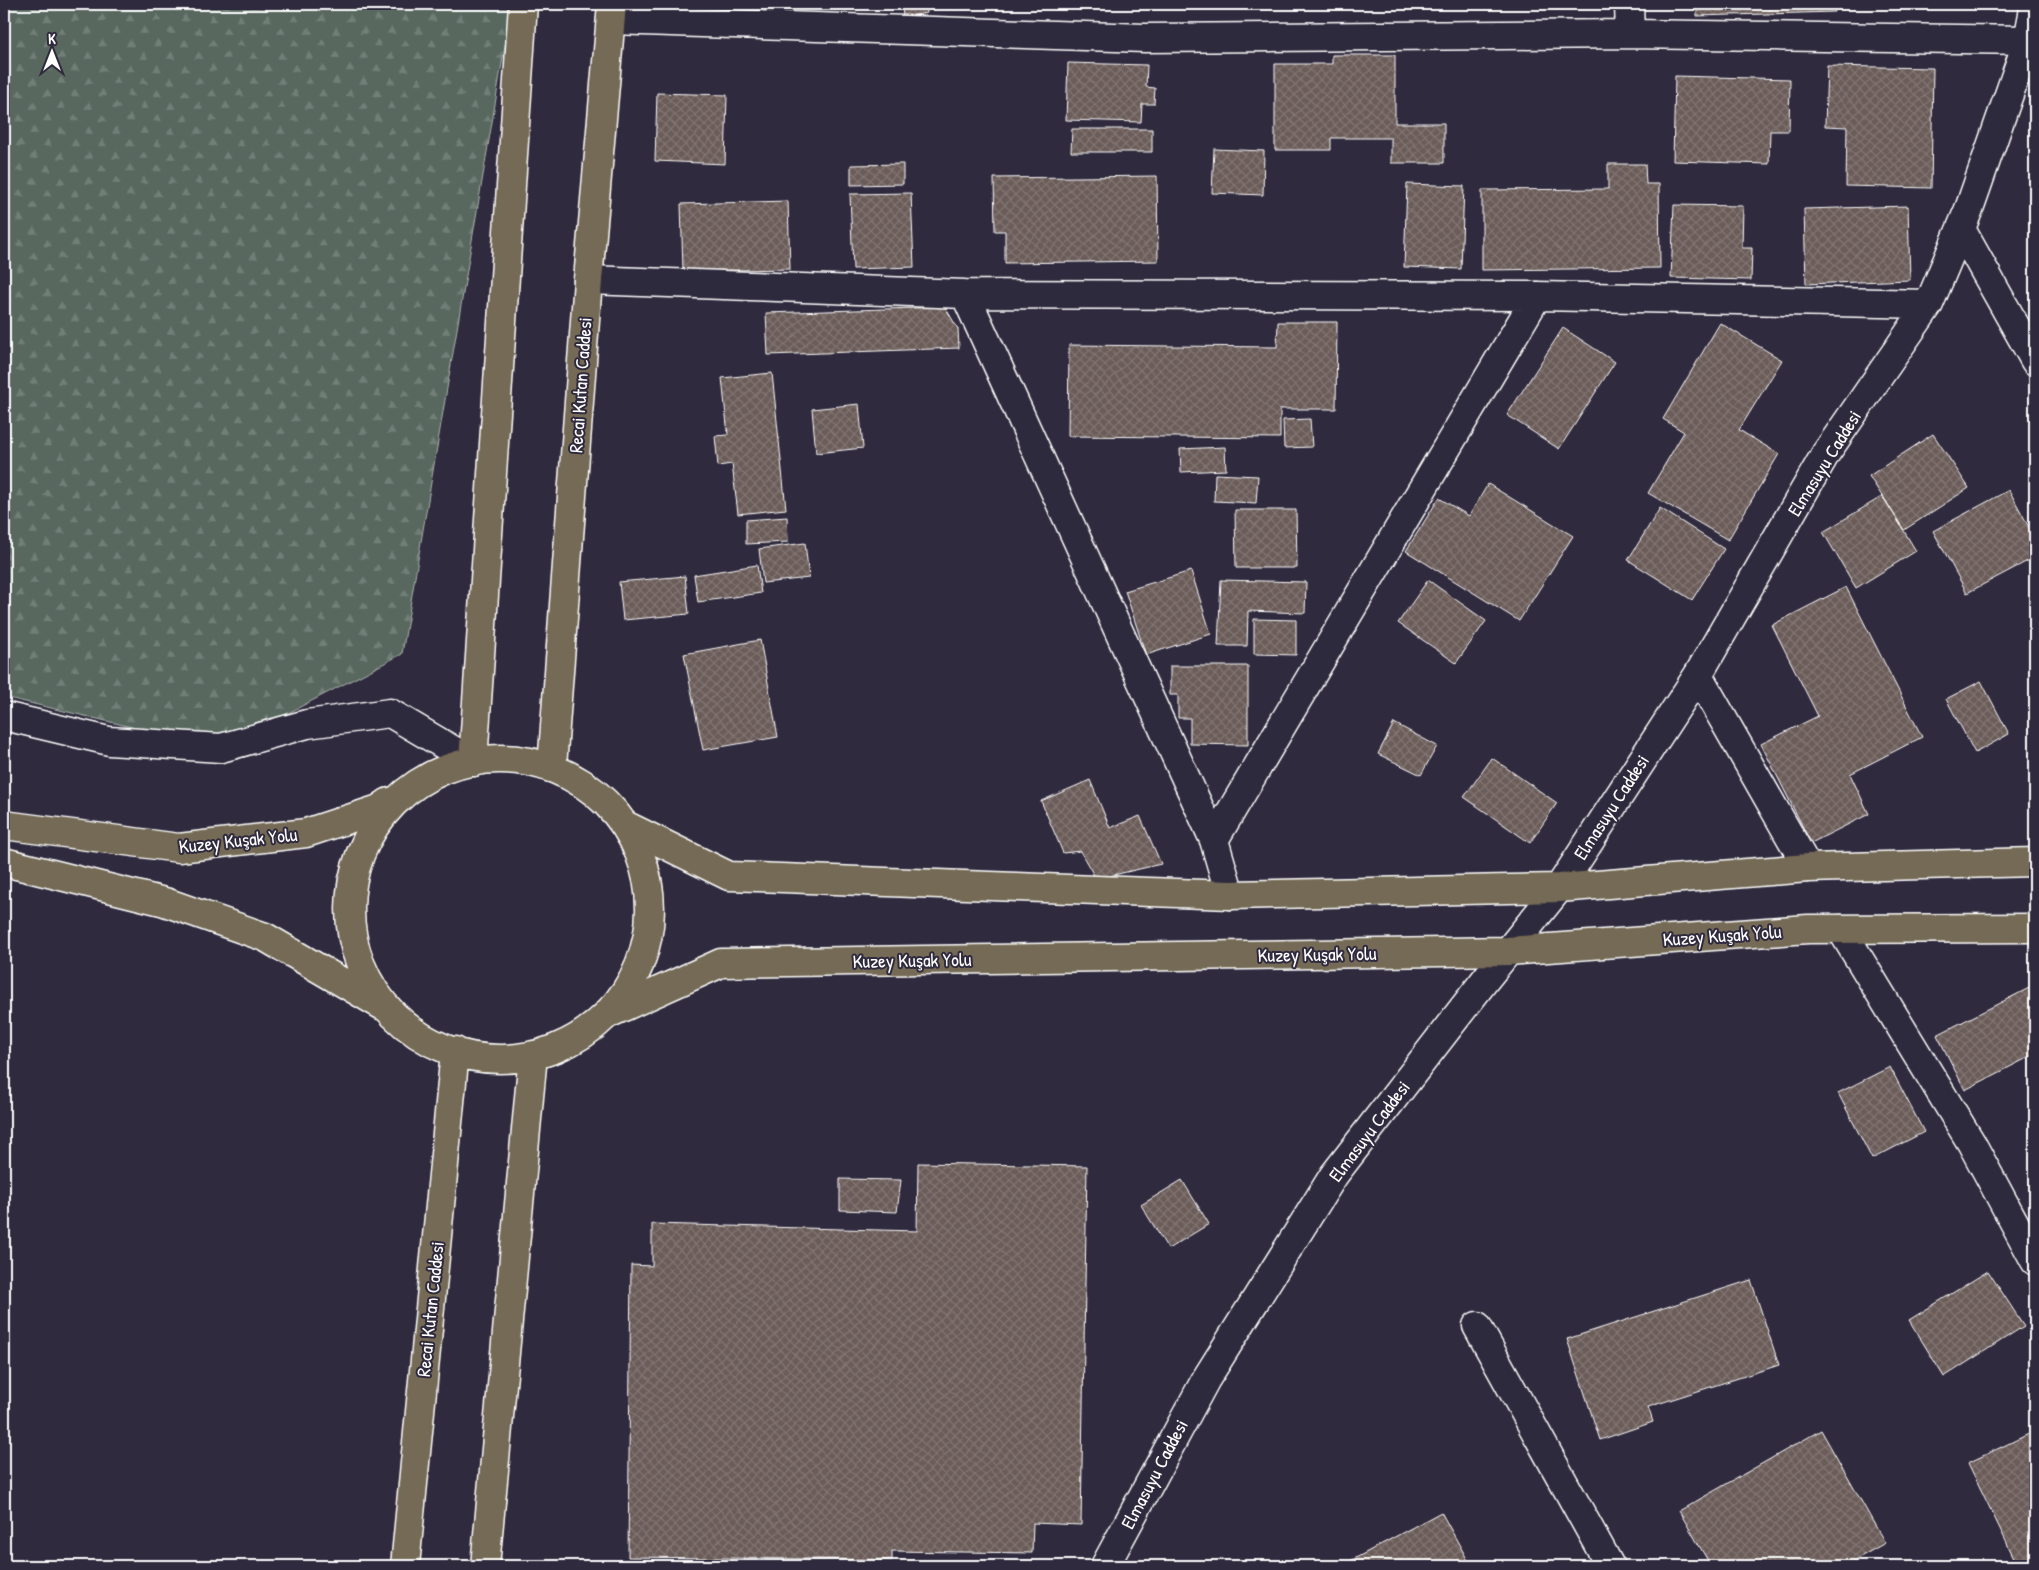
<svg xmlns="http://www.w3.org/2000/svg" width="2039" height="1570" font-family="'Patrick Hand',sans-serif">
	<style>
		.forest { fill: url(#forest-firs); stroke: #acb4af }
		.building { fill: url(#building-cross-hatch); stroke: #fff }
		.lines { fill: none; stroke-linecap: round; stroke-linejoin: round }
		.minor-casing { stroke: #fff; stroke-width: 31 }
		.major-casing { stroke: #fff; stroke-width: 31 }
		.minor { stroke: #2f2a3d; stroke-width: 28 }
		.major { stroke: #746b55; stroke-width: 28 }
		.labels { text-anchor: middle; stroke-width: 4; stroke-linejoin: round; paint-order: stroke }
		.street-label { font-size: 19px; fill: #fff; stroke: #2f2a3d }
	</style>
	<defs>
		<pattern id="forest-firs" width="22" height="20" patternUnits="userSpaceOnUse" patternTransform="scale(1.25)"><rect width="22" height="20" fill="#58685f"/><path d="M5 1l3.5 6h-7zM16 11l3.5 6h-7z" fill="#717f77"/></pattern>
		<pattern id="building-cross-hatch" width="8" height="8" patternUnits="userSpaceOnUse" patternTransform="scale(1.25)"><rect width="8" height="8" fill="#6b5b59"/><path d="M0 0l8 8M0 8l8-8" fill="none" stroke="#817472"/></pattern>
	</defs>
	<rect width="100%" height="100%" fill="#2f2a3d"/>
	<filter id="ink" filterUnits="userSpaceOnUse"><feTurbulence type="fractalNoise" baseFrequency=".02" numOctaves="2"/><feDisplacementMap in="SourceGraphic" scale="10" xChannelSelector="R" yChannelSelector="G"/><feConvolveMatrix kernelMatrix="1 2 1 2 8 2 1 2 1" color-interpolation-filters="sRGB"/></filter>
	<g filter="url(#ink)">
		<path class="forest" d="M4,4H512L402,654L221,748L4,697Z"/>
		<path class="building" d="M902,4H926L927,13L903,17Z
			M1697,4H1834L1835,12L1697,16Z
			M1332,55H1395V123H1444V163H1391V138H1331V150H1275V64H1332Z
			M1068,63L1147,65L1146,87L1155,88L1154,104H1142L1141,122L1066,120Z
			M1827,66L1933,68L1931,188L1846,186L1847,127L1825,126Z
			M1675,76L1790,79L1789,131H1770L1769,164L1673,161Z
			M657,93L727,95L725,164L655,161Z
			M1072,129H1152V152H1071Z
			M1214,149L1264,151L1263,195L1212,193Z
			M903,164V184L851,185V165Z
			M1608,164H1645L1646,184H1659L1660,268L1482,270V190L1608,189Z
			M1157,176L1158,261L1005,263V231H995L994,178Z
			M1407,184L1464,186L1461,269L1404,267Z
			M911,193L914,267L853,269L850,194Z
			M788,201L790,269L683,271L681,204Z
			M1674,205L1743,206L1742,248H1752L1751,280L1671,278Z
			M1908,206L1910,280L1806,284L1804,209Z
			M945,307L958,329L959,348L768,355L766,313Z
			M1278,322H1337L1336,409H1280V438L1068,436L1069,345L1277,347Z
			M1720,323L1782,360L1739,430L1779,454L1728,540L1648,493L1684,432L1663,419Z
			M1563,328L1615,362L1559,449L1507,415Z
			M772,373L786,509L738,514L732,464L718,466L715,436L728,435L722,378Z
			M859,404L863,448L816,453L812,409Z
			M1310,419L1312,447L1284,448L1283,420Z
			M1933,434L1969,488L1904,530L1869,476Z
			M1225,447L1226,470L1181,472L1180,449Z
			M1215,474L1258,476L1256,503L1214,501Z
			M1488,484L1573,536L1519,621L1406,551L1439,498L1469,516Z
			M2009,490L2035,538V557L1967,593L1933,531Z
			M1883,496L1916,551L1856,588L1823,532Z
			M1660,508L1724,549L1692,600L1628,560Z
			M1235,510H1296L1297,568H1236Z
			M787,517L788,542L746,544V520Z
			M805,543L809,578L763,583L759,549Z
			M757,565L761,593L698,602L694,575Z
			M1191,571L1211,634L1146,655L1125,591Z
			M685,576L689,614L623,620L619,582Z
			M1221,580L1306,582L1305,613L1248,611L1247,646H1218Z
			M1428,580L1486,621L1456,663L1398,623Z
			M1846,587L1922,737L1850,774L1869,814L1811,843L1761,744L1818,716L1772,625Z
			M1254,619L1296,620V655L1254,654Z
			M760,640L778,737L703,750L684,654Z
			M1170,666H1248V745L1190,744V718H1178V695H1170Z
			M1981,681L2009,734L1975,753L1946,699Z
			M1394,723L1437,746L1421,775L1378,754Z
			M1492,758L1557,803L1530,843L1464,797Z
			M1090,780L1110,828L1140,816L1161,864L1096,879L1080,851L1063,853L1041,801Z
			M2035,985V1054L1965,1090L1937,1035Z
			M1890,1067L1924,1132L1872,1159L1838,1093Z
			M918,1163L1087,1166L1081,1525L1033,1523L1032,1553L892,1551V1560L628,1557L631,1265L652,1266V1224L917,1231Z
			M840,1179L901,1180L897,1212L840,1210Z
			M1182,1180L1209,1224L1168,1249L1141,1205Z
			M1988,1271L2024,1326L1944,1377L1909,1320Z
			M1751,1280L1779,1365L1648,1407L1653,1422L1600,1440L1567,1339Z
			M1821,1430L1885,1543L1844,1566H1711L1679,1511Z
			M2035,1431V1561L2023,1566H2018L1968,1463Z
			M1441,1512L1471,1566H1341Z"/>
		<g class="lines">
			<g class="minor-casing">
				<path id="minor" d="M1629,4L1630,34
					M611,20L1145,38L1630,34L2028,40
					M1961,229L2035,361
					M588,280L965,294L1537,296L1929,304
					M965,294L1214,840L1230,895
					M1698,675L1808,868
					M4,716L109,741L221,748L307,724L390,713L473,762
					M1214,840L1537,296
					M1841,929L1972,1144L2035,1261
					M1477,1326L1610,1566
					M1105,1566L1206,1379L1334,1175L1485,980L1559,888L1698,675L1826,453L1929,304L1969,209L2028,40L2035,4"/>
			</g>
			<g class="major-casing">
				<path id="major" d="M350 909a150 150 0 1 1 300 0a150 150 0 1 1-300 0Z
					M473,762L523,4
					M552,767L588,280L612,4
					M4,825L179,848L306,833L379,809L389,802
					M627,826L729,876L1230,895L1559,888L1808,868L2035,862
					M4,862L165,902L265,937L383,1006
					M610,1013L721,963L1508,951L1808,929L2035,928
					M405,1566L455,1051
					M485,1566L533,1055"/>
			</g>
			<use href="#minor" class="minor"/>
			<use href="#major" class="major"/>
		</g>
	</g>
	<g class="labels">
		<g class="street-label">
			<text transform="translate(580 385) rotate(-86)" y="7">Recai Kutan Caddesi</text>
			<text transform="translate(1824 463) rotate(-58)" y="7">Elmasuyu Caddesi</text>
			<text transform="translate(1611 807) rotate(-57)" y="7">Elmasuyu Caddesi</text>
			<text transform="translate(238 840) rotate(-6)" y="7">Kuzey Kuşak Yolu</text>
			<text transform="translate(1722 935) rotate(-4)" y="7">Kuzey Kuşak Yolu</text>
			<text transform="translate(1317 954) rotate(-1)" y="7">Kuzey Kuşak Yolu</text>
			<text transform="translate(912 960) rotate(-1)" y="7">Kuzey Kuşak Yolu</text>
			<text transform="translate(1369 1131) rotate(-53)" y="7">Elmasuyu Caddesi</text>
			<text transform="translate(430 1309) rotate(-84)" y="7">Recai Kutan Caddesi</text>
			<text transform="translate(1154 1474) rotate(-62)" y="7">Elmasuyu Caddesi</text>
		</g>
	</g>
	<rect width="2039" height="1570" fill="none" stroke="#2f2a3d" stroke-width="20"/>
	<rect x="10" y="10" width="2019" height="1550" fill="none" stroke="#fff" stroke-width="2" filter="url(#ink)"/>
	<g transform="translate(52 52)" stroke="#2f2a3d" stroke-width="4" paint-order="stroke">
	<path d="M0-4L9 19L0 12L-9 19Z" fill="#ffffff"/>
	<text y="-8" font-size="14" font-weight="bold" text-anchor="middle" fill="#ffffff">K</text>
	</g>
</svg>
